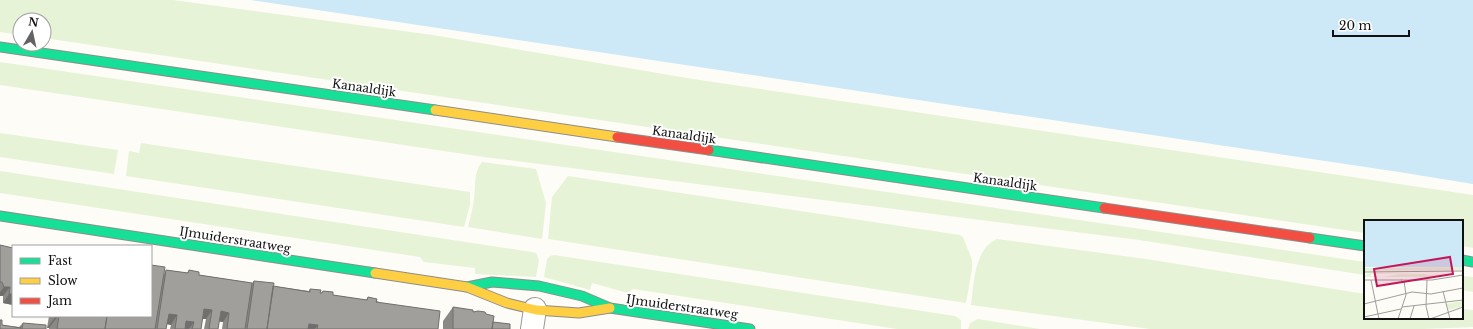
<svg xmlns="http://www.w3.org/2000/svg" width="1473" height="329" font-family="'Libre Baskerville',serif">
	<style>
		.green { fill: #e7f3d7 }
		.water { fill: #cde8f7 }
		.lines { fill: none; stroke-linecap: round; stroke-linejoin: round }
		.street-casing { stroke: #979795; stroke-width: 24 }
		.fast-casing { stroke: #8e8d8b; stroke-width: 11 }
		.slow-casing { stroke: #8e8d8b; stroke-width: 11 }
		.jam-casing { stroke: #8e8d8b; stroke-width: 11 }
		.street { stroke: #fffffe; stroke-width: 22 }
		.fast { stroke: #16e098; stroke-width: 9 }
		.slow { stroke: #ffcf43; stroke-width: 9 }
		.jam { stroke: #f24e42; stroke-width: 9 }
		.wall { fill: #8a8986 }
		.shaded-wall { fill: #716f6d }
		.building { fill: #a19f9c; stroke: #716f6d }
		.labels { text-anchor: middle; stroke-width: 4; stroke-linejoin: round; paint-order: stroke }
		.street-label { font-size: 12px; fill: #111; stroke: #fff }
		.inset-road { fill: none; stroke: #9f9e9b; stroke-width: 1 }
		.view { fill: #c2185b; fill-opacity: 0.15; stroke: #c2185b; stroke-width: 2 }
		.inset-edge { fill: none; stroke: #111; stroke-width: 2 }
	</style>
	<rect width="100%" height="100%" fill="#fdfcf7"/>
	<path class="green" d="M0,0H173L433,35L693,79L1473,195V248L1462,246V221H1365V233L44,38V20H20V35L0,32Z
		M0,62L1365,262V275L1139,240L484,157L0,85Z
		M0,133L118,150L114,174L0,157Z
		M141,143L470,192V205L464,227L126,176L129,151L139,153Z
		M482,162L536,169L546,203L542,239L468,227C470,218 473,208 474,199C476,185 473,173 482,162Z
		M0,171L532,252L536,253L539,260L536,277L475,274V268L424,262L420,257L0,193Z
		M568,176L960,235L963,237L972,260V269L966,303L548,239L552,197Z
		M997,239L1146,259L1365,294V318H1462V309L1473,310V327L1424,329H1150L971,305C974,283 974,249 997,239Z
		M554,255L955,316L961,320V329H897L633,289L628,293L592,283L590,290L544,277L547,259L550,256Z
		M1462,276L1473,277V292L1462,290Z
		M978,319L1040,329H1043H968L970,323Z"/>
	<path class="water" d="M251,0H1473V184L1399,172Z"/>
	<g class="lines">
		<g class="street-casing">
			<path id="street" d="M532,329L535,309"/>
		</g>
		<g class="fast-casing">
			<path id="fast" d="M0,47L435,110
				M709,150L1104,208
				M0,216L375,273
				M1310,238L1365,246
				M1462,260L1473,262
				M467,287L492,282L539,286L582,296L610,308L750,329"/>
		</g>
		<g class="slow-casing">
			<path id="slow" d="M435,110L617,137
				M375,273L467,287L507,303L536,310L579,313L610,308"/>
		</g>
		<g class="jam-casing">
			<path id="jam" d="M617,137L709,150
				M1104,208L1310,238"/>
		</g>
		<use href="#street" class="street"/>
		<use href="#fast" class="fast"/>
		<use href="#slow" class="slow"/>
		<use href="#jam" class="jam"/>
	</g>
	<path class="wall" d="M0,245L13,248V305L3,303V296H0Z
		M166,270L187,273L189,270L199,275L252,283L254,281L273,286L309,291L310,289L321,293L323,291L333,295L366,300L368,297L438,329H222L223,322L219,321L218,329H204L206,319H202L201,329H170L171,325L167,324L166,329H49V328H47L49,316H151L164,274Z
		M453,307L473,312L486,314L493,322L510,329H443V321Z
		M23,323L46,329H0L2,325L19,327Z"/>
	<path class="shaded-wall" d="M4,287H10L3,296H0V292Z
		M9,294H13V305L3,303Z
		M204,309L212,310L206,319L197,318Z
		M221,311L229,313L223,322L214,321Z
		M169,314L177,315L171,325L162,323Z
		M56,316H58L49,328H47Z
		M186,321L194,322L189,329H180Z
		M309,324L318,325L315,329H305Z"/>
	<path class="building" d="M0,245L13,248V294H9L10,287H4L2,282H0Z
		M151,265L165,267L155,329H105L107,316H151Z
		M166,270L188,273L189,270L199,272V275L252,283L245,329H227L229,313L221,311L218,329H209L212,310L204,309L201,329H192L194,322L186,321L185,329H175L177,315L169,314L166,329H157Z
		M254,281L274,283L267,329H247Z
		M273,286L304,291L310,292V289L321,290L320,293H322L323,291L333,292V295L367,300L368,297L377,299L376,302L440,311L438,329H317L318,325L309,324L308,329H267Z
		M453,307L473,310V312L478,311L485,312L486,314L494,316L492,329H453Z
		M59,316H107L105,329H57Z
		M0,320H2V325L21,328V329H0Z
		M493,322L510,324V329H492Z
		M23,323L46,325V329H22Z"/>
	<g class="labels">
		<g class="street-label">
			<text transform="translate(364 88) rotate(8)" y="4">Kanaaldijk</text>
			<text transform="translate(684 135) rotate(8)" y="4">Kanaaldijk</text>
			<text transform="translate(1005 182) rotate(8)" y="4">Kanaaldijk</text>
			<text transform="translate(235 240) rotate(9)" y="4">IJmuiderstraatweg</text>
			<text transform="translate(682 307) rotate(8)" y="4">IJmuiderstraatweg</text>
		</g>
	</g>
	<g transform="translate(1364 220)">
		<rect width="99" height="99" fill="#fdfcf7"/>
		<path d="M99,47V50L0,51V48ZM0,53L62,54L63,55L92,53L75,57H18L36,54H9L6,56L18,57H0V55L5,54ZM99,81V86L85,90L81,84Z" fill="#e7f3d7"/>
		<path d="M0,0H99V47H0Z" fill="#cde8f7"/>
		<path class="inset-road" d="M0,52L99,51M0,60H38M7,60L15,99M37,60H68L99,55M63,60L62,86L65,99M79,71L86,99M0,84L48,72L67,74L99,68M38,87L99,80M0,97L37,89M34,99L42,75L40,61M46,99L50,86M66,99L99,87"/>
		<path class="view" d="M86,37L89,54L13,66L10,49Z"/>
		<rect width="99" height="99" class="inset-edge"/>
	</g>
	<rect x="12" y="245" width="140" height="72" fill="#ffffff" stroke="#a0a0a0"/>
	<rect x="20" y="258" width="20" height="6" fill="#16e098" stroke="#a0a0a0"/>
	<text x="48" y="265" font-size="12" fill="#111111">Fast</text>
	<rect x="20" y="278" width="20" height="6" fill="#ffcf43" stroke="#a0a0a0"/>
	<text x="48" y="285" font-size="12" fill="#111111">Slow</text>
	<rect x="20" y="298" width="20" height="6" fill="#f24e42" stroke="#a0a0a0"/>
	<text x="48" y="305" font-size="12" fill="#111111">Jam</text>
	<g transform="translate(32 32) rotate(9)"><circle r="19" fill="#ffffff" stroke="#a0a0a0"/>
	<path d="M0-3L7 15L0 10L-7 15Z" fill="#646362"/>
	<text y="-6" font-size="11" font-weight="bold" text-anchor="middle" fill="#111111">N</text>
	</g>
	<path d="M1333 30v6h76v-6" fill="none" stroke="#111111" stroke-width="2"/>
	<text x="1339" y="30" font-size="12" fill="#111111" stroke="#ffffff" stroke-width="3" paint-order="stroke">20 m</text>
</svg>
